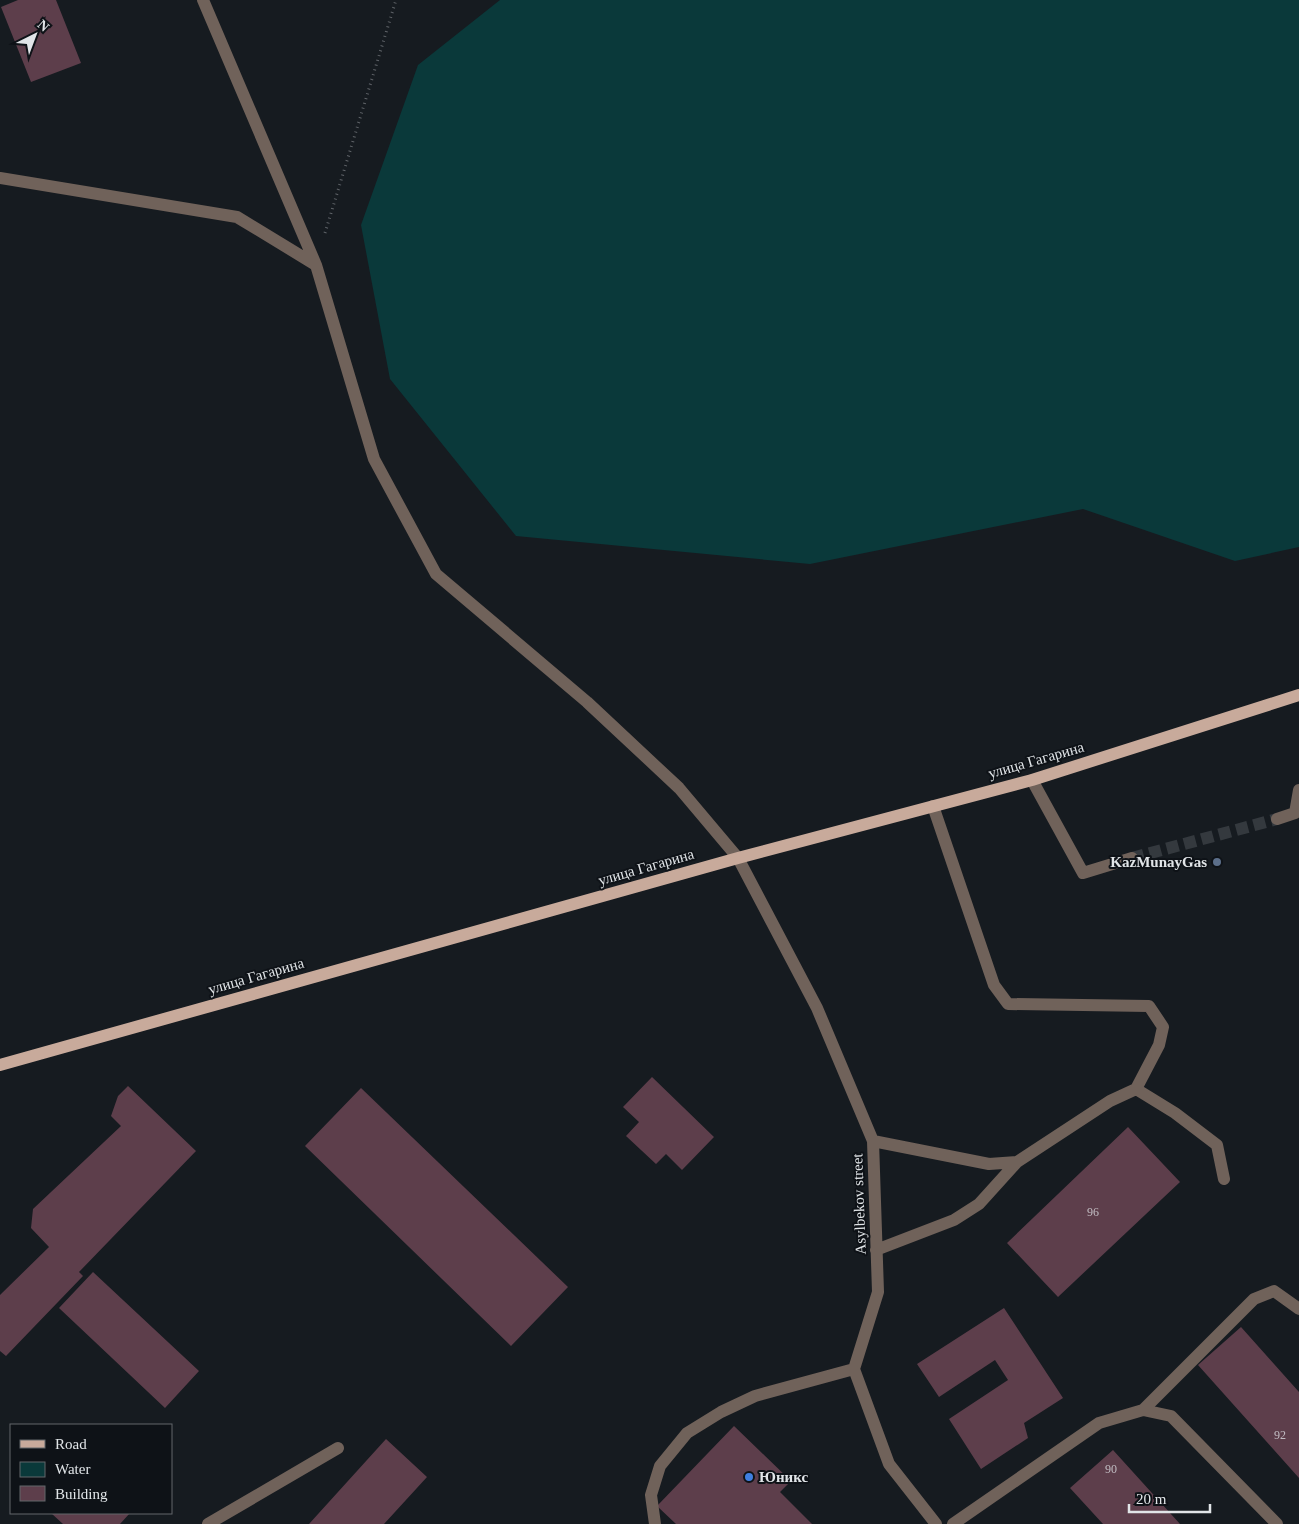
<svg xmlns="http://www.w3.org/2000/svg" width="1299" height="1524" font-family="Georgia,serif">
	<style>
		.water { fill: #0a393a }
		.building { fill: #5d3e4b }
		.lines { fill: none; stroke-linecap: round; stroke-linejoin: round }
		.minor-tunnel { stroke: #34393e; stroke-width: 12; stroke-dasharray: 12 6; stroke-linecap: butt }
		.path { stroke: #5f6368; stroke-width: 3; stroke-dasharray: 1 4; stroke-linecap: butt }
		.minor { stroke: #70625a; stroke-width: 12 }
		.major { stroke: #c8aa9b; stroke-width: 12 }
		.service-dot { fill: #5c6f8a; stroke: #0e1217; stroke-width: 2 }
		.shop-dot { fill: #3f7fe0; stroke: #0e1217; stroke-width: 2 }
		.labels { text-anchor: middle; stroke-width: 4; stroke-linejoin: round; paint-order: stroke }
		.number-label { font-size: 12px; fill: #c0bbc1 }
		.street-label { font-size: 15px; fill: #e1e5e8; stroke: #0e1217 }
		.poi-label { font-size: 15px; font-weight: bold; fill: #e1e5e8; stroke: #0e1217; text-anchor: end }
	</style>
	<rect width="100%" height="100%" fill="#161b20"/>
	<path class="water" d="M500,0H1299V547L1235,561L1083,509L810,564L516,536L390,379L361,225L418,65Z"/>
	<path class="building" d="M18,0H56L81,63L31,82L1,7Z
		M652,1077L714,1137L682,1170L666,1154L656,1164L626,1136L639,1122L623,1107Z
		M128,1086L196,1151L79,1272L83,1276L6,1356L0,1351V1295L49,1247L31,1228L33,1209L121,1126L111,1116L118,1096Z
		M361,1088L568,1287L511,1346L305,1146Z
		M1128,1127L1180,1182L1058,1297L1007,1243Z
		M93,1272L199,1371L165,1408L59,1308Z
		M1004,1308L1063,1398L1024,1423L1028,1438L981,1469L949,1419L1008,1380L995,1360L939,1397L917,1364Z
		M1241,1327L1299,1392V1478L1198,1365Z
		M734,1426L791,1481L780,1492L812,1524H676L657,1506Z
		M386,1439L427,1477L384,1524H309Z
		M1113,1450L1180,1524H1103L1070,1488Z
		M51,1513H130L120,1524H63Z"/>
	<g class="lines">
		<path class="minor-tunnel" d="M1132,858L1277,819"/>
		<path class="path" d="M325,233L396,0"/>
		<path class="minor" d="M203,0L316,265L374,459L436,574L587,702L679,788L738,858L817,1008L873,1141L878,1292L854,1369L889,1464L936,1524
			M0,178L237,217L316,265
			M1032,780L1083,873L1132,858
			M1277,819L1295,813L1299,790
			M1136,1089L1175,1113L1217,1145L1224,1179
			M873,1141L989,1164L1017,1162L1110,1101L1136,1089L1159,1045L1163,1027L1149,1006L1008,1004L994,985L933,806
			M876,1250L954,1220L979,1204L1017,1162
			M1143,1410L1254,1299L1274,1291L1299,1309
			M208,1524L338,1448
			M655,1524L651,1495L660,1466L687,1433L721,1412L755,1396L854,1369
			M953,1524L1099,1423L1143,1410L1171,1416L1277,1524"/>
		<path class="major" d="M0,1065L738,858L1032,780L1299,695"/>
	</g>
	<circle class="service-dot" cx="1217" cy="862" r="5"/>
	<circle class="shop-dot" cx="749" cy="1477" r="5"/>
	<g class="labels">
		<g class="number-label">
			<text x="1093" y="1216">96</text>
			<text x="1280" y="1439">92</text>
			<text x="1111" y="1473">90</text>
		</g>
		<g class="street-label">
			<text transform="translate(1036 760) rotate(-16)" y="5">улица Гагарина</text>
			<text transform="translate(646 867) rotate(-16)" y="5">улица Гагарина</text>
			<text transform="translate(256 976) rotate(-16)" y="5">улица Гагарина</text>
			<text transform="translate(859 1204) rotate(-92)" y="5">Asylbekov street</text>
		</g>
		<g class="poi-label">
			<text x="1207" y="867">KazMunayGas</text>
			<text x="759" y="1482" text-anchor="start">Юникс</text>
		</g>
	</g>
	<rect x="10" y="1424" width="162" height="90" fill="#0e1217" stroke="#62666b"/>
	<rect x="20" y="1440" width="25" height="8" fill="#c8aa9b" stroke="#62666b"/>
	<text x="55" y="1449" font-size="15" fill="#e1e5e8">Road</text>
	<rect x="20" y="1462" width="25" height="15" fill="#0a393a" stroke="#62666b"/>
	<text x="55" y="1474" font-size="15" fill="#e1e5e8">Water</text>
	<rect x="20" y="1486" width="25" height="15" fill="#5d3e4b" stroke="#62666b"/>
	<text x="55" y="1499" font-size="15" fill="#e1e5e8">Building</text>
	<g transform="translate(35 35) rotate(42)" stroke="#0e1217" stroke-width="4" paint-order="stroke">
	<path d="M0-4L9 19L0 12L-9 19Z" fill="#e1e5e8"/>
	<text y="-8" font-size="14" font-weight="bold" text-anchor="middle" fill="#e1e5e8">N</text>
	</g>
	<path d="M1129 1504v8h81v-8" fill="none" stroke="#e1e5e8" stroke-width="2.5"/>
	<text x="1136" y="1504" font-size="15" fill="#e1e5e8" stroke="#0e1217" stroke-width="4" paint-order="stroke">20 m</text>
</svg>
